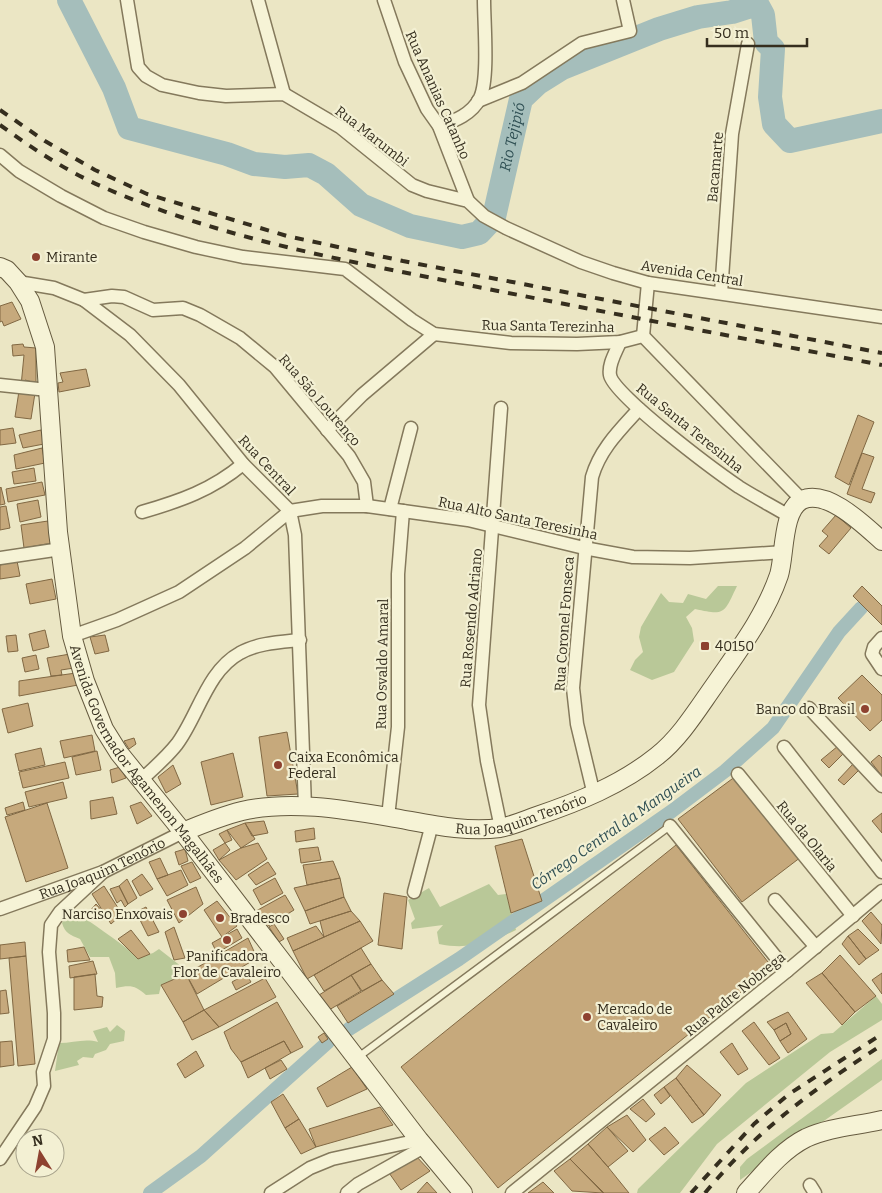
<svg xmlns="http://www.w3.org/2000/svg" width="882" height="1193" font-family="Bitter,serif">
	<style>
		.green { fill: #b9c898 }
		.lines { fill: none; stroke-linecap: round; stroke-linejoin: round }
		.canal { stroke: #a5bebb; stroke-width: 14 }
		.river { stroke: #a5bebb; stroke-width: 24 }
		.building { fill: #c6a97c; stroke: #816843 }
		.lane-casing { stroke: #84795c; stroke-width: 9 }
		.street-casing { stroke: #84795c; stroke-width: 15 }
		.secondary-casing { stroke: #655a3f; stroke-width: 20 }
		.lane { stroke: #f6f3d6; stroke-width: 6 }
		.street { stroke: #f6f3d6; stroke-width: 12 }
		.secondary { stroke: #f6f3d6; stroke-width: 18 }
		.rail { stroke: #352e1e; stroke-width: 4; stroke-dasharray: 9 9; stroke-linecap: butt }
		.poi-dot { fill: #8e4230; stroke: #f3f0d3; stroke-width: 2 }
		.labels { text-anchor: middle; stroke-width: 4.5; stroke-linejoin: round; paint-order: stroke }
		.street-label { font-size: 14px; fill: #352e1e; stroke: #f3f0d3 }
		.poi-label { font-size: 14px; fill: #352e1e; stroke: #f3f0d3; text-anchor: start }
		.water-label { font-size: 15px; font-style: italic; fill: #2f4f53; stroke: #f3f0d3 }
	</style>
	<rect width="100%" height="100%" fill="#ebe6c4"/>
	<path class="green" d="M718,586H737C724,613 726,616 695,609L686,617L692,628L694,641L674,672L652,680L630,670L635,660L643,652L639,637L641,627L661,593L669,602L683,603L688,594L706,599Z
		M489,884L498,895L506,894L516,930C489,943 468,950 439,944L437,932L443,925L412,929L411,923L415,919L408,900L429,888L440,907Z
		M70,907C93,925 117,939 138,958L153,953L159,949L182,967L179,977L161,985L159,994L146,995C135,985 130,985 116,988L115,973L109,957H90L80,939C70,935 65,933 62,923Z
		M876,996L882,1004V1020L830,1052L717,1144L680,1193H637L638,1189L746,1083L821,1034L833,1033Z
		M117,1025L125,1031L124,1041L110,1044L106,1050L95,1054L93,1058L83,1057L77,1061L79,1065L55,1071L59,1043C73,1043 85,1038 98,1042L93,1031L107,1027L110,1032Z
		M882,1059V1080L740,1180V1167L747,1159Z"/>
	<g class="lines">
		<path class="canal" d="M349,1029L459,959L672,811L725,771L773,728L839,632L861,608
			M150,1193L201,1156L328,1042"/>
		<path class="river" id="s1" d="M69,0L114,88L129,128L227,154L254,164L285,167L309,165L326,174L361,205L410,226L462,237L479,233L494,217L521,99L538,83L562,68L659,29L698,17L732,12L757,4L763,15L766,42L773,49L770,97L774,124L790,141L882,121"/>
	</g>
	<path class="building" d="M12,302L21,319L4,326L2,321L0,322V306Z
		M23,344L24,347L36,348V383L25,380V385L21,386L24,355L13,356L12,345Z
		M86,369L90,386L59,392L58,383L63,382L60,373Z
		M19,391L35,393L31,419L15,417Z
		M858,415L874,422L849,485L835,477Z
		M13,428L16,443L0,445V430Z
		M41,430L44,444L23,448L19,435Z
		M42,448L45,463L16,469L14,455Z
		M862,453L874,457L862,489L875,493L871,503L847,494Z
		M34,468L36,481L14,484L12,472Z
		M42,482L45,495L8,502L6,489Z
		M1,487L5,504L0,505V488Z
		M38,500L41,517L20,522L17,504Z
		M6,506L10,528L0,530V507Z
		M836,515L851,528L829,554L819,546L828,536L822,531Z
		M48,521L52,543L24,548L21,525Z
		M17,561L20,576L0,579V565Z
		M52,579L56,599L30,604L26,584Z
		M862,586L882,606V625L853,596Z
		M45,630L49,647L33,651L29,634Z
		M16,635L18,651L8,652L6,636Z
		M105,635L109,651L95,654L90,637Z
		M70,654L74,668L61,670L62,675L51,676L47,658Z
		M36,655L39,669L25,672L22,658Z
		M76,673L78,685L19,696V681Z
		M862,675L882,695V720L870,731L838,698Z
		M28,703L33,726L8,733L2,709Z
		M287,732L298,794L267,796L259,737Z
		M92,735L95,751L64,758L60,741Z
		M134,738L136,744L129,749L124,741Z
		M838,746L844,753L829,768L821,760Z
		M41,748L45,765L19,771L15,754Z
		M97,751L101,770L76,775L72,757Z
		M233,753L243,797L211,805L201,762Z
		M879,755L882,758V776L871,762Z
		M65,762L69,778L23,788L19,772Z
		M853,764L859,770L844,785L838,780Z
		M173,765L181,784L166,793L158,777Z
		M120,767L126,778L112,783L110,770Z
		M736,776L801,857L742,902L678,819Z
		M63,782L67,798L29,807L25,792Z
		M113,797L117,814L91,819L90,801Z
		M23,802L25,810L7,815L5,808Z
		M141,802L152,816L137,824L130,806Z
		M47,803L68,868L26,882L5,817Z
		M882,813V833L872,821Z
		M264,821L268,833L252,836L245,823Z
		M245,823L255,839L241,848L227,830Z
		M314,828L315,839L296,842L295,831Z
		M227,830L232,840L225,843L219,834Z
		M522,839L542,901L511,913L495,846Z
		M225,843L230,850L219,860L213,850Z
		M258,843L267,859L236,880L219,860L241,848Z
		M676,845L772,967L498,1188L401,1067Z
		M318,847L321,860L301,863L299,849Z
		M185,849L188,861L179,865L175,852Z
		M160,858L168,875L157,879L149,862Z
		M333,861L340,878L307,885L303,865Z
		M192,862L201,878L190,883L181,866Z
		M268,862L276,874L256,885L248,875Z
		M181,870L188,885L167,896L157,879Z
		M142,874L153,889L140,896L132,881Z
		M275,878L283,893L261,905L253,890Z
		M340,878L344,897L305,911L294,888Z
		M127,879L137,898L128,904L119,886Z
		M104,886L122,914L111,924L92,894Z
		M119,886L128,904L125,907L121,900L117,903L110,889Z
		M196,887L203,904L179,923L167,900Z
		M384,893L407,897L402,949L378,945Z
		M285,895L294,910L265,928L256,911Z
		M344,897L351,911L310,924L305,911Z
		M217,901L237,926L222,937L204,910Z
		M96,904L105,914L99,920L89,912Z
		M146,907L159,932L148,936L136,912Z
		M351,911L360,921L324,937L320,921Z
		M871,912L882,925L881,944L862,921Z
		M360,921L373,941L307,979L293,951Z
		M274,924L284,939L279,942L269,927Z
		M316,926L324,937L293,951L287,938Z
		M174,927L185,958L174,960L165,932Z
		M237,929L242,938L217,953L212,943Z
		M858,929L879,950L866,959L848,936Z
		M131,930L150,954L138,959L118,939Z
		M848,936L866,959L859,965L842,944Z
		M248,938L257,958L197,994L186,974Z
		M25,942L26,956L0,959V945Z
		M84,947L90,960L68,962L67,950Z
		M361,948L371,964L324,991L314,975Z
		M840,955L876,996L855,1012L822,973Z
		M26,956L35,1064L18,1066L9,958Z
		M93,961L97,974L70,978L69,966Z
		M371,964L382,980L362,991L351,975Z
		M822,973L855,1012L842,1025L806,983Z
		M882,973V994L872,980Z
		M95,974L97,996L103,997L102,1007L74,1010V977Z
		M186,974L204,1010L183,1022L161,985Z
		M246,974L251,982L236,990L232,982Z
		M351,975L361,991L329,1010L319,995Z
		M265,978L276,997L219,1027L204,1010Z
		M382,980L394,994L348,1023L337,1006Z
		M6,990L9,1013L0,1014V991Z
		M277,1002L303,1047L291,1053L284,1041L241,1062L231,1049L224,1032Z
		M204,1010L219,1027L192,1040L183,1022Z
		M788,1012L807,1039L788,1053L780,1041L791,1034L786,1023L774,1030L767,1022Z
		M754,1022L780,1058L769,1065L742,1031Z
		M786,1023L791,1034L780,1041L774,1030Z
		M324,1033L328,1039L322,1043L318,1037Z
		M12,1041L14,1065L0,1067V1042Z
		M284,1041L291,1053L248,1078L241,1062Z
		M732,1043L748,1069L738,1075L720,1052Z
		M196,1051L204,1066L185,1078L177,1064Z
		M281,1060L287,1069L270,1079L265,1068Z
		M687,1065L721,1095L704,1115L676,1078Z
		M352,1067L367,1089L327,1107L317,1088Z
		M676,1078L704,1115L692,1123L664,1087Z
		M664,1087L670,1096L661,1104L654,1095Z
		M283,1094L299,1119L285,1128L271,1102Z
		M643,1099L655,1114L646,1122L630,1109Z
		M380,1107L393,1125L316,1147L309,1129Z
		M627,1115L646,1140L633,1152L607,1127Z
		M299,1119L316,1147L301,1154L285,1128Z
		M607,1127L628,1151L608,1167L588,1144Z
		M665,1127L679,1143L664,1155L649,1139Z
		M588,1144L608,1167L629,1193H604L570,1159Z
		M415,1155L430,1171L401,1190L387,1170Z
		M570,1159L603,1193L572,1191L554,1171Z
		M427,1182L437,1193H417Z
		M543,1182L554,1193H528Z"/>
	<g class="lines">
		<g class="lane-casing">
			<path id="lane" d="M357,1058L670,826"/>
		</g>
		<g class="street-casing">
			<g id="street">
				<path d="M127,0L138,67L146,76L162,85L199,93L226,96L284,94L340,127L412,185L427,191L468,201L484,216L506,228L581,262L613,273L648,283L882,317"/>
				<path d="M258,0L284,94"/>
				<path d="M384,0L405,62L427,109L439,126L468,201"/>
				<path d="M478,101L522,83L582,43L630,31L623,0"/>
				<path d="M439,126C455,121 472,114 480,98C489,79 484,23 484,0"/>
				<path d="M0,155L19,171L61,196L104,218L144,232L196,247L243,257L345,269L412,320L434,334L511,343L577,344L620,342L643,336L802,500"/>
				<path d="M18,282L54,288L84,300L130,335L179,385L243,464L290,511L295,535L305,807"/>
				<path d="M721,293L732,134L748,44"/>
				<path d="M84,300L112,296L124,297L153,310L183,308L200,315L240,338L275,367L349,456L364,482L367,506"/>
				<path d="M643,336L648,283"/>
				<path d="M620,342C616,352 608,364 610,375C613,395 717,472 739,487C755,497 772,506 789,516"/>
				<path d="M0,385L48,390"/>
				<path d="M327,430L362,395L434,334"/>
				<path d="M390,509L411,428"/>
				<path d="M142,512C180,501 212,490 243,464"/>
				<path d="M0,558L61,549"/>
				<path d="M72,636L117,620L179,592L245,548L290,511L322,506H367L468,520L584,548L633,557L690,558L784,552"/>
				<path d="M882,638L874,647L872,654L882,669"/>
				<path d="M809,708L882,786"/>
				<path d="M784,747L882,872"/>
				<path d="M738,774L853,916"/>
				<path d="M141,780C153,769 166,758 177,744C198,716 207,671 240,653C257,643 281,642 300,640"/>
				<path d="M594,795L577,724L573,688L592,477C600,449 620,430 639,409"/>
				<path d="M388,817L398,727V574L403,511"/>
				<path d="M670,826L787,971"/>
				<path d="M501,828L487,761L479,705L501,408"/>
				<path d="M414,892L432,824"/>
				<path d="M775,900L816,947"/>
				<path id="s2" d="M0,909L103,872L183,832"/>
				<path d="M0,1159L35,1107L44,1086L43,1072L54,1039V1013L49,952L51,925L60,912L103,872"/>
				<path d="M810,1185L815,1193"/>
				<path d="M271,1193L310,1168L332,1159L419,1140"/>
				<path d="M347,1193L358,1184L424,1147"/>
				<path d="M512,1193L787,971L882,891"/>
			</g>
		</g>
		<g class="secondary-casing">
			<g id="secondary">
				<path id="s3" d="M0,267L7,270L18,282L30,301L45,347L58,532L72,636L85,681L104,729L119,753L183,832L419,1140L463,1193"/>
				<path id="s4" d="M183,832C202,824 222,816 242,811C289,800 342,809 389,817C425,823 463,833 500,828C511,826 523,821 534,817C578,802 621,785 657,756C680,738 697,710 714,686C738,651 765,616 779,575C785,555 782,510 802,500C827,488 865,526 882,541"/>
				<path d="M746,1193C764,1173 782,1150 806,1138C830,1127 857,1126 882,1120"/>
			</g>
		</g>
		<use href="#lane" class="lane"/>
		<use href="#street" class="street"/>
		<use href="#secondary" class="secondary"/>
		<path class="rail" d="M0,110L45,141L95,170L147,194L287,236L403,261L882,353
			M0,125C32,148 66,171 103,187C220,239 348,261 473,286C609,313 746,339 882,365
			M691,1193L754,1124L789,1094L882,1034
			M705,1193C756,1131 815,1088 882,1045"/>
	</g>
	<g class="poi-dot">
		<circle cx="36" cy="257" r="5"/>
		<rect x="700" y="641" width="10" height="10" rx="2.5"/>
		<circle cx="865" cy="709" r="5"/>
		<circle cx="278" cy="765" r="5"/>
		<circle cx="183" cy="914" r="5"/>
		<circle cx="220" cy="918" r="5"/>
		<circle cx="227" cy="940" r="5"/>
		<circle cx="587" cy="1017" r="5"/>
	</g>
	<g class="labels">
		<g class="street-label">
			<text transform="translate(438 95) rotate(66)" y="5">Rua Ananias Catanho</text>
			<text transform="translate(372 136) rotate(38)" y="5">Rua Marumbi</text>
			<text transform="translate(715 167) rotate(-85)" y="5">Bacamarte</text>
			<text transform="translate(692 273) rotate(9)" y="5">Avenida Central</text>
			<text transform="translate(548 326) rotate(1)" y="5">Rua Santa Terezinha</text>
			<text transform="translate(320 400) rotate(49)" y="5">Rua São Lourenço</text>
			<text transform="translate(690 428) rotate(39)" y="5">Rua Santa Teresinha</text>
			<text transform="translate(267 465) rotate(47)" y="5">Rua Central</text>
			<text transform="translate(518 518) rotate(12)" y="5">Rua Alto Santa Teresinha</text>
			<text transform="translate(471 618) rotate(-85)" y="5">Rua Rosendo Adriano</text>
			<text transform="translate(564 624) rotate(-86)" y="5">Rua Coronel Fonseca</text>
			<text transform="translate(382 664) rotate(-89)" y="5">Rua Osvaldo Amaral</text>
			<text dy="5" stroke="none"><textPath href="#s3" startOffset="535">Avenida Governador Agamenon Magalhães</textPath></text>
			<text dy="5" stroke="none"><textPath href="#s4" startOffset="346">Rua Joaquim Tenório</textPath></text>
			<text transform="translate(807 836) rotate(51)" y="5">Rua da Olaria</text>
			<text dy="5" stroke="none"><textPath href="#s2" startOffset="110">Rua Joaquim Tenório</textPath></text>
			<text transform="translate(735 994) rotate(-39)" y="5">Rua Padre Nobrega</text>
		</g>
		<g class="poi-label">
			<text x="46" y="262">Mirante</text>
			<text x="715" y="651">40150</text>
			<text x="855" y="714" text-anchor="end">Banco do Brasil</text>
			<text x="288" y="762">Caixa Econômica<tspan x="288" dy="16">Federal</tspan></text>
			<text x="173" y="919" text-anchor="end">Narciso Enxovais</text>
			<text x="230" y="923">Bradesco</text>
			<text x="227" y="961" text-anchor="middle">Panificadora<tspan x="227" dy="16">Flor de Cavaleiro</tspan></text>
			<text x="597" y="1014">Mercado de<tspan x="597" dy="16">Cavaleiro</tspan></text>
		</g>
		<g class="water-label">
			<text dy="5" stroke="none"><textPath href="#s1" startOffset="621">Rio Tejipió</textPath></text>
			<text transform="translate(616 828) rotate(-35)" y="5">Córrego Central da Mangueira</text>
		</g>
	</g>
	<g transform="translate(40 1153) rotate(349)"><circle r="24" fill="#f3f0d3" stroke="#a7a28b"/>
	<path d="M0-4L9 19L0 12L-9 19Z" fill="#8e4230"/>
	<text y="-8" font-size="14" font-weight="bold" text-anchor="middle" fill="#352e1e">N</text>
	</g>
	<path d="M707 38v8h100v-8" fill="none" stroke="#352e1e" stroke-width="2.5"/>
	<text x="714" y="38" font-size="15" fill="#352e1e" stroke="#f3f0d3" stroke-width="4" paint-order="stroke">50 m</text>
</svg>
